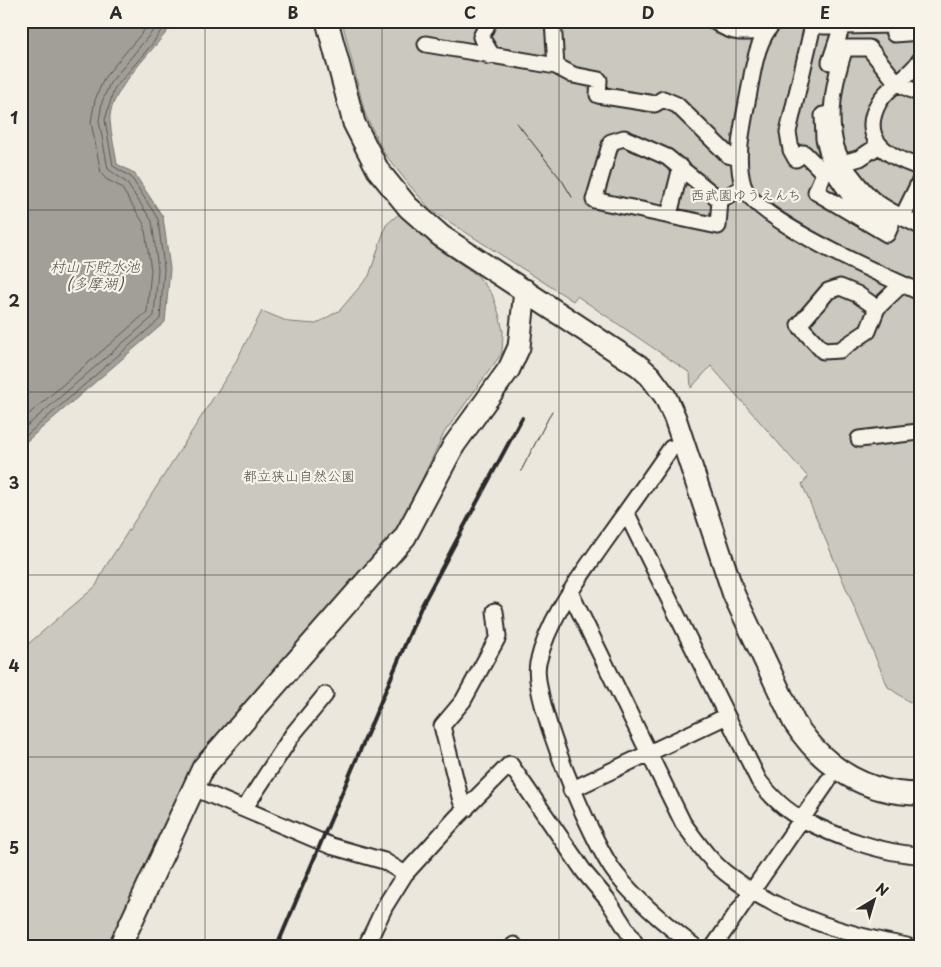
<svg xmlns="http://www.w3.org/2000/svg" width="941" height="967" font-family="'Playpen Sans','Klee One',sans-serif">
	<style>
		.green { fill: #cbc8bf; stroke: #7b7a75 }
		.water { fill: #a29f98; stroke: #72716c }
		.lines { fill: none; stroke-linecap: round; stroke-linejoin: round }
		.shore { stroke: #5b5957; stroke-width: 1 }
		.street-casing { stroke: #2b2b2b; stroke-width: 19 }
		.secondary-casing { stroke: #2b2b2b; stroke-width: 25 }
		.street { stroke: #f7f3e8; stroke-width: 15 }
		.secondary { stroke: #f7f3e8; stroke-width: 21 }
		.tram { stroke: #2b2b2b; stroke-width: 1 }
		.rail { stroke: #2b2b2b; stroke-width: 4 }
		.grid { fill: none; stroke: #2b2b2b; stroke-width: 1; stroke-opacity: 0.55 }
		.labels { text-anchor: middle; stroke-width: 4.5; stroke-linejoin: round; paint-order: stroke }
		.park-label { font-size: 14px; fill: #535250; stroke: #f7f3e8 }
		.water-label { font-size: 15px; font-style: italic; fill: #555451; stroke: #f7f3e8 }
		.neatline { fill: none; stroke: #2b2b2b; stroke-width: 2 }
		.grid-label { font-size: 16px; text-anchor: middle; font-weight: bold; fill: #2b2b2b }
	</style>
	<rect width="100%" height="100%" fill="#ebe7dd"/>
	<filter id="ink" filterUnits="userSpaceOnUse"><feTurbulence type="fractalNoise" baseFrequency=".02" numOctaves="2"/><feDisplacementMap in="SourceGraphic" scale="10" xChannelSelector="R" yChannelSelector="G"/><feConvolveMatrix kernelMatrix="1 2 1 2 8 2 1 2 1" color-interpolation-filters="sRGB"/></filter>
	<g filter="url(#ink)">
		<path class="green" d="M342,21H920V706L908,701L888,687L802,484L808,477L711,366L691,388L690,373L577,296L573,301L431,210L411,187L384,153L365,114Z
			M400,213L430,243L478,276L492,294L499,314L503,331L502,353L444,433L393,541L194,762L108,946H21V650L96,586L104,569L233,367L262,311L289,322L316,324L340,310L369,276L386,225Z"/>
		<path class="water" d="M21,21H172V25C155,49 107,93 110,121C111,135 115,150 117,164L134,173L163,217L170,269L165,322L21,446Z"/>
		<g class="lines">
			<path class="shore" d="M21,421L147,312L151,270L144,224L121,187L106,179L101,173L91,122L95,100L104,78L152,21
				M21,431L154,316L158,270L152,221L126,182L108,169L99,121L102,102L110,83L161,21
				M21,440L160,319L164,269L158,219L131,177L113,166L105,120L114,89L153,43L167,21"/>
			<g class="street-casing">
				<path id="street" d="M489,21L481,37L490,52L489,56
					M553,21L556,66L573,75L599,80L598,95L655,104L663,99L677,105L728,155L739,158
					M714,21C733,35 744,33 766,30
					M775,21C754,42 753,75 747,102C742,130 735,157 743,185C753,219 886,277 920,292
					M814,21L788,132L791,150L796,159L804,153L824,173
					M822,21L823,26H842
					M426,44L556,66
					M920,60C911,76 889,85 879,102C858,140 888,157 920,167
					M830,62L842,26L893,25L894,34L920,32
					M920,94L897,83L869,48H845C835,77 827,116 836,147C841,164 857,184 870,197C883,209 904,218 920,226
					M823,115L824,139L832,170
					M843,163L860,158L878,146
					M832,170L852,199L891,225L887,234L816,192L824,173Z
					M720,200L667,157L624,138L611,142L594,200L718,226L720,200L744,187
					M669,215L681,167
					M903,216L920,181
					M877,308L857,294L840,287L828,291L799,325L823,351L840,350L868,331L877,308L902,284
					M859,439L918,432
					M671,448C649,480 626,512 603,544C578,580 548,619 538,663C530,697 593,846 616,874C638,902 666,925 694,946
					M626,512L759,781C770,795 786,811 802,819C834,836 884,854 920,855
					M570,592L683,823C697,842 711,863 731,877C781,914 845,935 907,946
					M194,788L331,846L384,861L405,874
					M571,790L727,716
					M244,809L293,734L325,695
					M466,809L461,801L442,726L463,701L498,637L495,611
					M366,946L385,906L405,874L457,817L510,764L585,873L607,899L637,946
					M513,946L514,945
					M714,946L828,781"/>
			</g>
			<g class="secondary-casing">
				<path id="secondary" d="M327,21L354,123L378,170L408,207L441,236L639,366L650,376L665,396L675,418L734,595L794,722C823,767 865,794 920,794
					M120,946L203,768L405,537L454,445L509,369L519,347L525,290"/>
			</g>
			<use href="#street" class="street"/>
			<use href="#secondary" class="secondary"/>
			<path class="tram" d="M517,123L563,182L572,197
				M521,471L552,411"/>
			<path class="rail" d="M277,946L421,607L522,418"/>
		</g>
	</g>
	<path class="grid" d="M205,21V946M382,21V946M559,21V946M736,21V946M21,210H920M21,392H920M21,575H920M21,757H920"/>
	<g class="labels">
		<g class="park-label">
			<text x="746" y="200">西武園ゆうえんち</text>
			<text x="299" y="481">都立狭山自然公園</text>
		</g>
		<g class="water-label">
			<text x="95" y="272">村山下貯水池<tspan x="95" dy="17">(多摩湖)</tspan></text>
		</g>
	</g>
	<rect width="941" height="967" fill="none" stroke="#f7f3e8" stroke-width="55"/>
	<g transform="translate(874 900) rotate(38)" stroke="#f7f3e8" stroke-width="4" paint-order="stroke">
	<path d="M0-4L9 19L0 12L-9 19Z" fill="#2b2b2b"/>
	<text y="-8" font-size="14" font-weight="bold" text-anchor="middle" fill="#2b2b2b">N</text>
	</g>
	<rect x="28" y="28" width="886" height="912" class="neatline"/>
	<g class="grid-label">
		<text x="116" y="19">A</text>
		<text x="293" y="19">B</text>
		<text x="470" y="19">C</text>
		<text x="648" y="19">D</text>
		<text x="825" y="19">E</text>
		<text x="14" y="124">1</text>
		<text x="14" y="307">2</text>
		<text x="14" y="489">3</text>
		<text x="14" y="672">4</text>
		<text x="14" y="854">5</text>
	</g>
</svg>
